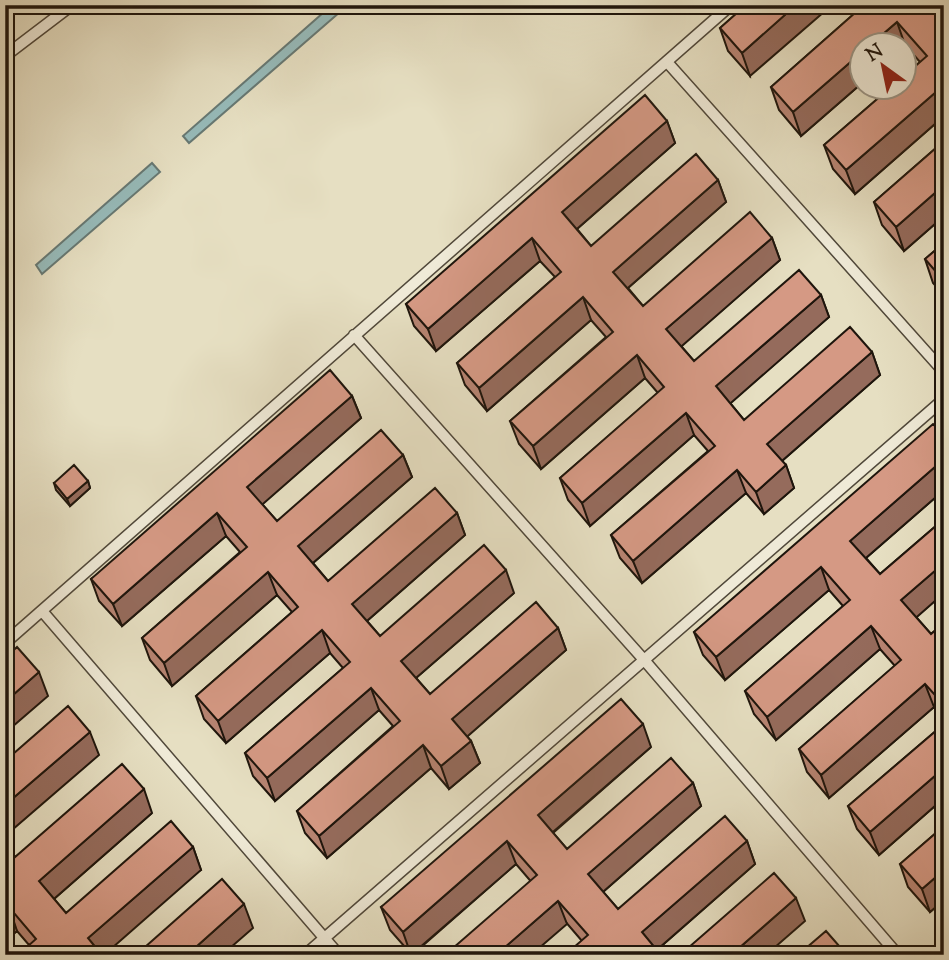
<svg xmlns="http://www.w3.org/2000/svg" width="949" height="960" font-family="'Sorts Mill Goudy',serif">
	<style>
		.water { fill: #97bbba; stroke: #677974; stroke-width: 2 }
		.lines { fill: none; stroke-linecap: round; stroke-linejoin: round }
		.lane-casing { stroke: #50483a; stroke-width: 13 }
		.lane { stroke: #efead7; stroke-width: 10 }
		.wall { fill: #b78472; stroke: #1e150c; stroke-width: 2 }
		.shaded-wall { fill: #956b5c; stroke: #1e150c; stroke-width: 2 }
		.building { fill: #d59984; stroke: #1e150c; stroke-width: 2 }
	</style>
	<rect width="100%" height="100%" fill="#e6dfc2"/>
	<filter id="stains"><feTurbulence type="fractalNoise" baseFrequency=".00286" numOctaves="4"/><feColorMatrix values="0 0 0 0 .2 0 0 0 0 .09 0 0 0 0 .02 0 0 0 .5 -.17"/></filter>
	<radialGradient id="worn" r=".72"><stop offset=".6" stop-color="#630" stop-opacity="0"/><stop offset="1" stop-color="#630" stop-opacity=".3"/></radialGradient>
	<path class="water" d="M332,5H348L189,143L183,136Z
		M152,163L160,172L42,274L36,265Z"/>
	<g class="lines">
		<g class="lane-casing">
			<path id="lane" d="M5,56L72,5
				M667,62L944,372
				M354,335L645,661L898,955
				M42,611L339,955
				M5,643L731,5
				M305,955L944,399"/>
		</g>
		<use href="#lane" class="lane"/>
	</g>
	<path class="wall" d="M746,5L750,76L728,51L720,28Z
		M864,5H944V12L942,13L944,15V116L855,194L833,169L824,145L920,62L905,45L904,47V46H862V83L801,136L779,110L771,87Z
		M667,121L675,143L577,229L591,246L718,180L726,202L628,288L643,306L772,238L780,260L681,346L694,361L821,295L829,317L730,403L744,420L872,352L880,375L782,461L786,465L794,488L764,514L746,493L642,583L620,558L611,535L708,451L694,435L590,526L568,500L560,478L658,393L645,378L541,469L519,444L510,421L606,337L591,320L487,411L465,385L457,363L555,277L540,261L436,351L414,326L406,304Z
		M944,141V216L904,251L882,225L874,202Z
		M944,243V295L933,283L925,259Z
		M352,396L361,418L262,504L277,521L403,455L412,477L313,563L328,581L457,513L465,535L367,621L380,636L514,593L416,678L430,694L558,628L566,650L467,736L471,741L480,763L449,789L431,768L327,858L305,833L297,811L393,726L379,710L275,801L253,776L245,753L343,668L330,653L226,743L204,719L196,696L292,612L277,595L172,686L150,660L142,638L240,552L226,536L122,626L99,601L91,579Z
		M944,435V490L866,558L880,574L944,519V593L916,617L931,634L944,623V718L934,707L829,798L807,772L799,749L895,666L880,649L776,740L754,714L745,691L843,606L829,590L725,680L703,655L694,632Z
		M88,481L90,488L70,506L56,490L54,483Z
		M944,724V798L879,855L857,829L848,806Z
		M651,747L553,833L567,849L693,783L701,806L603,892L618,909L747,841L755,864L657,950L582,941L516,864L412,955L390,930L381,907Z
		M152,813L54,899L66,913L193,847L201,870L29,945L17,931L5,941V846L15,857Z
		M944,826V900L930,912L908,887L900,864Z"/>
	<path class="shaded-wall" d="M796,5H832L750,76L742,53Z
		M930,5H944V12L935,19Z
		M897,22L905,45L904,47V46H869Z
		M862,52V83L801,136L793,112Z
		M944,85V116L855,194L846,170Z
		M667,121L675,143L570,235L562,212Z
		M718,180L726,202L621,294L613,272Z
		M944,185V216L904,251L896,227Z
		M532,238L540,261L436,351L428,329Z
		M772,238L780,260L675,352L666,329Z
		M821,295L829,317L724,409L716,386Z
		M583,297L591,320L487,411L479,388Z
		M872,352L880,375L775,467L767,444Z
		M637,355L645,378L541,469L533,446Z
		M352,396L361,418L256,510L247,487Z
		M686,413L694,435L590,526L582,503Z
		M403,455L412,477L306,569L298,546Z
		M944,459V490L859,564L850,541Z
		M786,465L794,488L764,514L756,492Z
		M737,470L746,493L642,583L633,561Z
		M88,481L90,488L70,506L67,499Z
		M217,513L226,536L122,626L113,604Z
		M457,513L465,535L360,627L352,604Z
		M944,563V593L910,623L901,600Z
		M821,567L829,590L725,680L716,657Z
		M506,570L514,593L409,684L401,661Z
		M268,572L277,595L172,686L164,663Z
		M871,626L880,649L776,740L767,717Z
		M558,628L566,650L461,742L452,719Z
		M322,630L330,653L226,743L218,721Z
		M39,672L48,696L5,733V702Z
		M925,684L934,707L829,798L821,775Z
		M371,688L379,710L275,801L267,778Z
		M643,724L651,747L546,838L538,815Z
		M90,732L99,755L5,836V805Z
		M471,741L480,763L449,789L441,766Z
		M423,745L431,768L327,858L319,836Z
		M944,768V798L879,855L870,832Z
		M693,783L701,806L596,898L588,874Z
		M144,789L152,813L47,905L39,881Z
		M507,841L516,864L411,955L403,932Z
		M747,841L755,864L651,955L642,932Z
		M193,847L201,870L104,955H94L88,938Z
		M944,870V900L930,912L922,889Z
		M796,898L805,921L766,955H731Z
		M558,901L567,924L531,955H496Z
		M244,904L253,928L222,955H187Z
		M9,907L17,931L5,941V910Z"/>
	<path class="building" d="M746,5H796L742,53L720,28Z
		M864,5H935L944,15V85L846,170L824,145L890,88H904V76L927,56L897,22L869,46H862V52L793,112L771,87Z
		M645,95L667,121L562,212L591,246L696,154L718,180L613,272L643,306L750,212L772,238L666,329L694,361L799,270L821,295L716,386L744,420L850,327L872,352L767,444L786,465L756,492L737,470L633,561L611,535L715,446L686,413L582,503L560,478L664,387L637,355L533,446L510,421L613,332L583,297L479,388L457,363L561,272L532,238L428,329L406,304Z
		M944,141V185L896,227L874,202Z
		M944,243V281L925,259Z
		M330,370L352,396L247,487L277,521L381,430L403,455L298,546L328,581L435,488L457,513L352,604L380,636L484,545L506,570L401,661L430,694L536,602L558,628L452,719L471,741L441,766L423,745L319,836L297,811L400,721L371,688L267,778L245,753L350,662L322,630L218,721L196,696L298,607L268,572L164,663L142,638L247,547L217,513L113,604L91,579Z
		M933,424L944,435V459L850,541L880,574L944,519V563L901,600L931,634L944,623V705L925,684L821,775L799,749L901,660L871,626L767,717L745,691L850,600L821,567L716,657L694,632Z
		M74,465L88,481L67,499L54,483Z
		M17,647L39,672L5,702V658Z
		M621,699L643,724L538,815L567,849L671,758L693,783L588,874L618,909L725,816L747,841L642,932L661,955H565L588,935L558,901L496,955H445L537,875L507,841L403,932L381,907Z
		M68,706L90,732L5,805V761Z
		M944,724V768L870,832L848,806Z
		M122,764L144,789L39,881L66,913L171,821L193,847L88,938L102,955H18L36,939L9,907L5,910V846L15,857Z
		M944,826V870L922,889L900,864Z
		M774,873L796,898L731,955H680Z
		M222,879L244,904L187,955H136Z
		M826,931L847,955H798Z"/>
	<rect width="949" height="960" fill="none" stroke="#e6dfc2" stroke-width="28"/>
	<rect x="7" y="7" width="935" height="946" fill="none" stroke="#1e150c" stroke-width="3.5"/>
	<rect x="14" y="14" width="921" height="932" fill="none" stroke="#1e150c" stroke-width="2"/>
	<g transform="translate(883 66) rotate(327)"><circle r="33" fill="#efead7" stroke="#9b9586" stroke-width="2"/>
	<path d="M0-5L12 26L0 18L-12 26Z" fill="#8f2418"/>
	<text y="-10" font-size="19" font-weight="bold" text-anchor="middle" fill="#1e150c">N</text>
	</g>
	<rect width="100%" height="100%" filter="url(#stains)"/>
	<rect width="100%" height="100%" fill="url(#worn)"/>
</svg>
